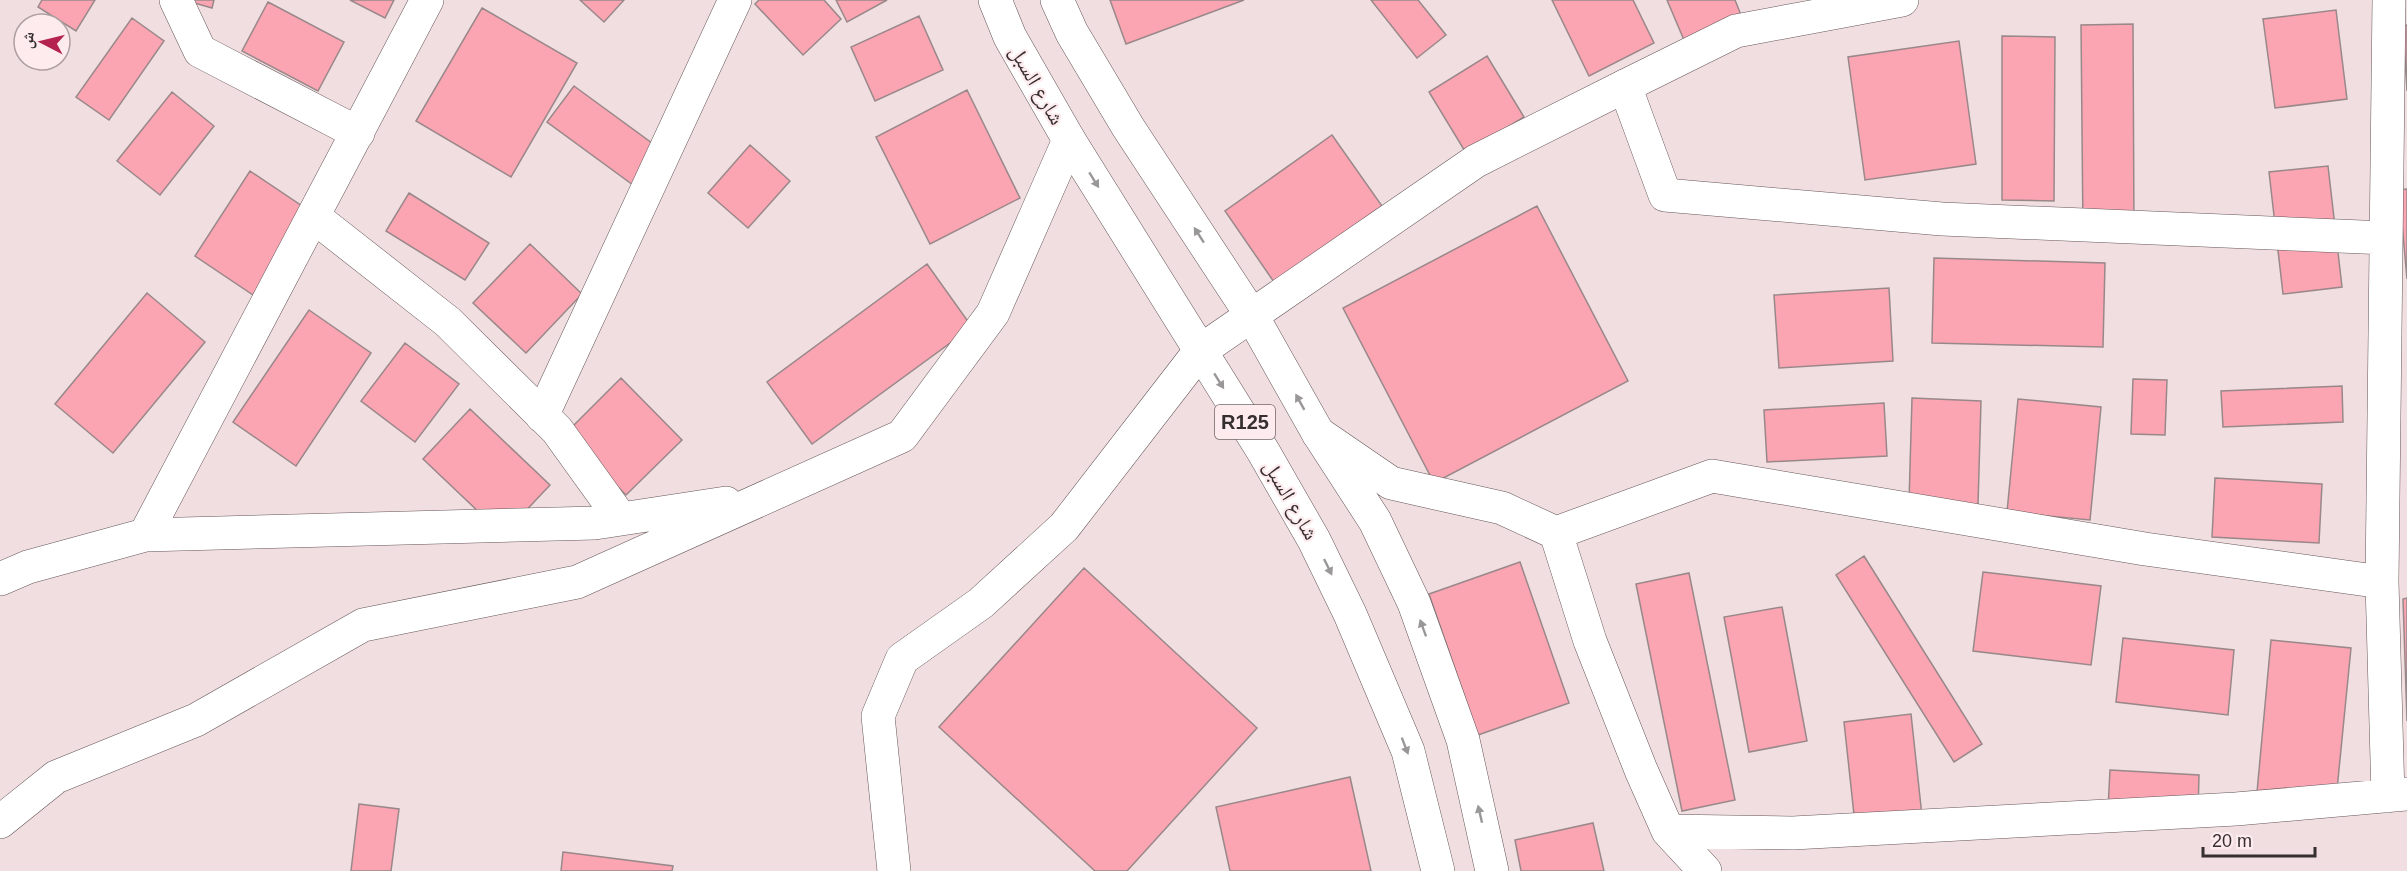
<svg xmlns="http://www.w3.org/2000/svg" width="2407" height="871" font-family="Helvetica,'Noto Naskh Arabic',sans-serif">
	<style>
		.building { fill: #fba4b2; stroke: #99888a; stroke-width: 1.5 }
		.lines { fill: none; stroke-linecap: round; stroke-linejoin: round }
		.street-casing { stroke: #665759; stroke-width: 34 }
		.secondary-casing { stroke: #665759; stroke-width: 34 }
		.primary-casing { stroke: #665759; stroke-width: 34 }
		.street { stroke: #fff; stroke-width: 33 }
		.secondary { stroke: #fff; stroke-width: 33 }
		.primary { stroke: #fff; stroke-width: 33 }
		.oneway { fill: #9a9798 }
		.labels { text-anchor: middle; stroke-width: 4.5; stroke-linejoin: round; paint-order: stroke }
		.shield { fill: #feebee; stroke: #726769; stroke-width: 1.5 }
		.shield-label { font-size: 20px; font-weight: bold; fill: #362f30 }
		.street-label { font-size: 21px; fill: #362f30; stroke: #feebee }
	</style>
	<rect width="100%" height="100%" fill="#f1dee0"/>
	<path class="building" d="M42,0H95L76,31L38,7Z
		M184,0H214L212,8Z
		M350,0H394L385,18Z
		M580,0H624L604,22Z
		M759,0H824L841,19L803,55L755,4Z
		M836,0H887L847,22Z
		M1110,0H1244L1126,44Z
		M1371,0H1418L1446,35L1417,58Z
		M1552,0H1633L1654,43L1589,76Z
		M1667,0H1735L1741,15L1684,40Z
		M268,2L344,42L318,91L242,51Z
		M482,8L577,63L511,177L416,121Z
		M2336,10L2347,99L2275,108L2263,19Z
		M919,16L943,70L875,101L851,47Z
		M132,18L164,41L109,120L76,97Z
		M2133,24L2134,233L2083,234L2081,25Z
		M2407,25V91L2403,26Z
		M2002,36L2055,37L2054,201L2002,200Z
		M1959,41L1976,164L1865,180L1848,57Z
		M1487,56L1524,117L1466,153L1429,92Z
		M574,86L660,149L633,185L547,122Z
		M967,90L1020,198L930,244L876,137Z
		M172,92L214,126L160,195L117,161Z
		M1332,135L1382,206L1274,282L1225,211Z
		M750,145L790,181L748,228L708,193Z
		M2328,166L2342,287L2283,294L2269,172Z
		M250,171L308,210L253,295L195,256Z
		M2407,189V279L2399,190Z
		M409,193L489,243L465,280L386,231Z
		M1537,206L1628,381L1434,483L1343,308Z
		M530,244L582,294L526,353L473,303Z
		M1934,258L2105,263L2103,347L1932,343Z
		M927,264L972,327L812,444L767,382Z
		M1889,288L1893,361L1779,368L1774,295Z
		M147,293L205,342L113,453L55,404Z
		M309,310L371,353L296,466L233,422Z
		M405,343L459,384L415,442L361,401Z
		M621,378L682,440L626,495L565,434Z
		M2133,379L2167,380L2165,435L2131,434Z
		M2342,386L2343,422L2223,427L2221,391Z
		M1912,398L1981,401L1978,505L1909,502Z
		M2018,399L2101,407L2090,520L2007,512Z
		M1884,403L1887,456L1767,462L1764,410Z
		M470,409L550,485L503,535L423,459Z
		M2215,478L2322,484L2319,543L2212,537Z
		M1864,556L1982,744L1954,762L1836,575Z
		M1520,562L1569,703L1478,735L1429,594Z
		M1084,568L1257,728L1127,871H1095L939,727Z
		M1983,572L2101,586L2091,665L1973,651Z
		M1689,573L1735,800L1682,811L1636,584Z
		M2407,598V721L2403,599Z
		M1782,607L1807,741L1749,752L1724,617Z
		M2123,638L2234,650L2228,715L2116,702Z
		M2271,640L2351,648L2335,810L2256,803Z
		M1911,714L1922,816L1855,824L1844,722Z
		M2110,770L2199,775L2198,814L2108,809Z
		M1350,777L1371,871H1230L1216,807Z
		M359,804L399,809L391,871H351Z
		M1593,823L1604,871H1521L1515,840Z
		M563,852L673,866L672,871H561Z"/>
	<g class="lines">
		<g class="street-casing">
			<path id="street" d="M176,0L200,51L358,133
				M1625,86L1665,195L1942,219L2386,238
				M313,216L448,322L557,430L621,519
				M542,416L735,0
				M1318,433L1391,483L1502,508L1556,533L1590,641L1641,770L1668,831L1705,871
				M1556,533L1712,476L2145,549L2382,582L2389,0
				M145,535L427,0
				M0,579L28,567L145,535L595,523L726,503
				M2382,582L2388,796
				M0,822L56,777L196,720L363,625L577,582L902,436L993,313L1069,140
				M1668,831L1793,833L2236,809L2407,794
				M894,871L878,716L902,659L981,603L1064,527L1200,351"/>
		</g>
		<g class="secondary-casing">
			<path id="secondary" d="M1200,351L1476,161L1625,86L1736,31L1902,0"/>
		</g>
		<g class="primary-casing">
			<path id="primary" d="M995,0L1010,37L1069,140L1263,451L1314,540L1350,614L1408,751L1438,871
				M1057,0L1072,33L1128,127L1252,316L1318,433L1375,521L1414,603L1463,740L1492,871"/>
		</g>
		<use href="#street" class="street"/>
		<use href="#secondary" class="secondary"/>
		<use href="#primary" class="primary"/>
	</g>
	<defs><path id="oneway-solid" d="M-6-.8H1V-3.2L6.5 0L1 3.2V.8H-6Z" transform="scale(1.5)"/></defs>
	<g class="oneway">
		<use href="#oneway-solid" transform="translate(1094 180) rotate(58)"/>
		<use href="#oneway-solid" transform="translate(1199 235) rotate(-123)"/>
		<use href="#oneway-solid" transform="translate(1219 381) rotate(58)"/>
		<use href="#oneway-solid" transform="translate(1300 402) rotate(-119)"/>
		<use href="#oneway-solid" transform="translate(1328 567) rotate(64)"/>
		<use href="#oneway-solid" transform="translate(1423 628) rotate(-110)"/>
		<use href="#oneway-solid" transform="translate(1405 746) rotate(69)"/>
		<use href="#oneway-solid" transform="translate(1480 814) rotate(-103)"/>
	</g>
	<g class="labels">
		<rect class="shield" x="1215" y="405" width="60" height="34" rx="4.5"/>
		<g class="shield-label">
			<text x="1245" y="429">R125</text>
		</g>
		<g class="street-label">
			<text transform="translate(1037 85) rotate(60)" y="7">شارع السبل</text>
			<text transform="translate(1291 500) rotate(60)" y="7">شارع السبل</text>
		</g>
	</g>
	<g transform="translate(42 42) rotate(277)"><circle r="28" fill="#feebee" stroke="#aea0a2" stroke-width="1.5"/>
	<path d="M0-4.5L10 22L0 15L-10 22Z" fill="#b4234f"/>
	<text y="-9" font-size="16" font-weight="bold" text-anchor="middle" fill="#362f30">ش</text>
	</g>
	<path d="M2203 847v9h112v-9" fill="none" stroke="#362f30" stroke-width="3"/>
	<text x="2212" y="847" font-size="18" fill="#362f30" stroke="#feebee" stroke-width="4.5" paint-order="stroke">20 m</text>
</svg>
